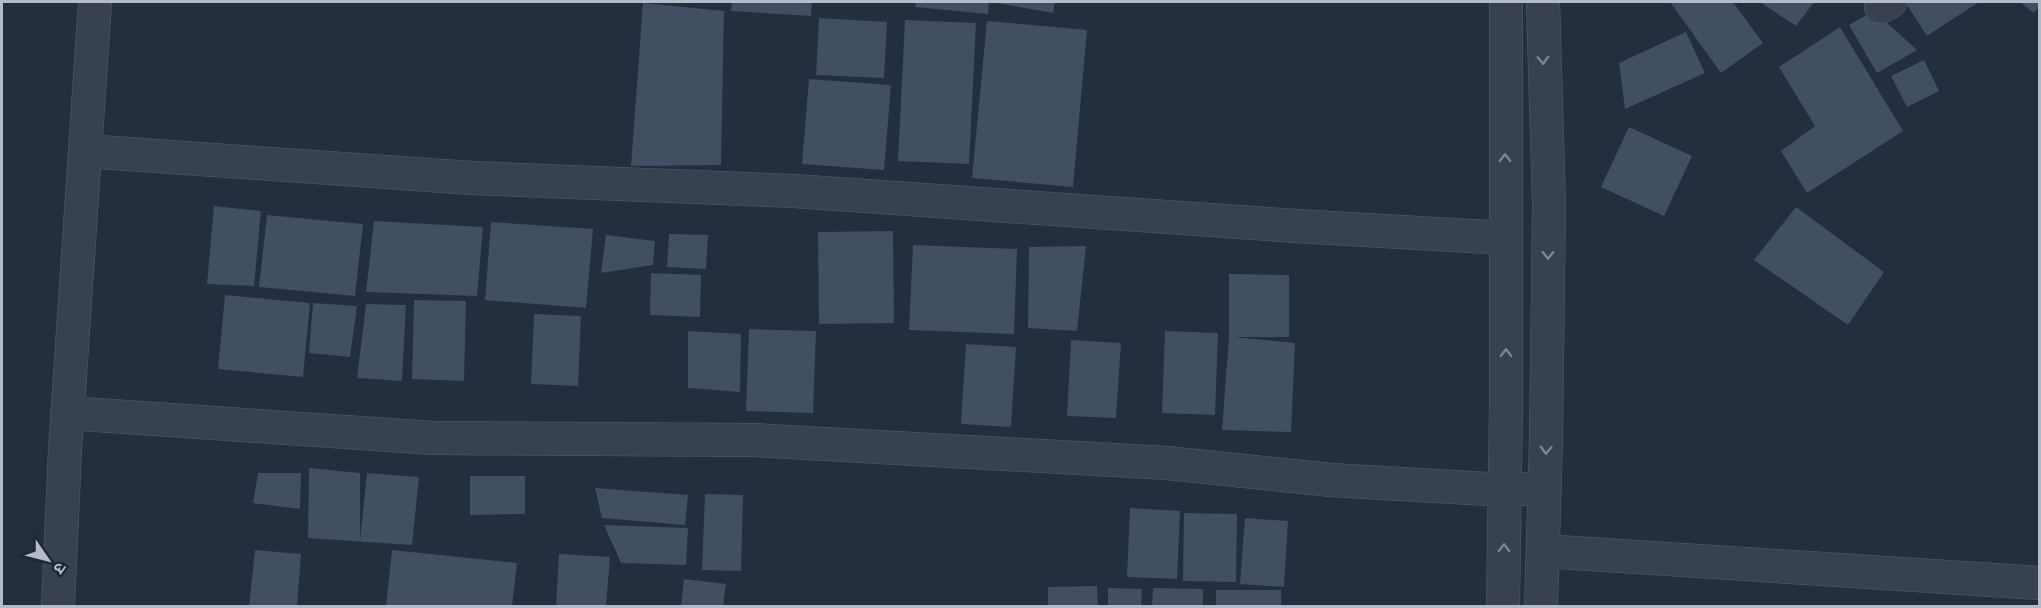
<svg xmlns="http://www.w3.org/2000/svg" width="2041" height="608" font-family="Barlow,'Noto Sans Devanagari',sans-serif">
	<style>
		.building { fill: #424e61 }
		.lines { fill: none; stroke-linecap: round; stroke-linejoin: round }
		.minor-casing { stroke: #555e6d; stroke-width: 34 }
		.minor { stroke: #37414f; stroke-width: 33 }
		.oneway { stroke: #7b8493 }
	</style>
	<rect width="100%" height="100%" fill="#232e3f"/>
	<path class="building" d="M732,2H812L811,16L731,11Z
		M916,2H989L988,14L915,7Z
		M991,2H1055L1053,13Z
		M1670,2H1733L1763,43L1721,73Z
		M1760,2H1814L1796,26Z
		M1905,2H1979L1927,36Z
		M2020,2H2040V5L2034,13Z
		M643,3L724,11L721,165L631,166Z
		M1874,11L1917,50L1877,73L1849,25Z
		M819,18L887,22L884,78L816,75Z
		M905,20L976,23L969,164L898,161Z
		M987,21L1087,30L1073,187L972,178Z
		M1840,27L1903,131L1807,193L1781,151L1815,126L1779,67Z
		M1686,32L1705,73L1625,109L1619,63Z
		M1924,60L1939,91L1907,107L1891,76Z
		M809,79L891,85L884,170L802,164Z
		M1629,127L1692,156L1664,216L1601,187Z
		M214,206L261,211L254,286L207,284Z
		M1796,207L1884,272L1848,325L1754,260Z
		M267,215L363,224L355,296L259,287Z
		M374,221L483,227L477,296L366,292Z
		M491,222L593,229L586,308L485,300Z
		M893,231L894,323L819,324L818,232Z
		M669,234L708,235L706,269L667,267Z
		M606,235L655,241L653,265L601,273Z
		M913,245L1017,249L1014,334L909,330Z
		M1086,246L1077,331L1028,328L1029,247Z
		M651,273L701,275L700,317L650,315Z
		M1229,274L1289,275V337H1234L1295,343L1291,432L1222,430L1229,337Z
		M225,295L310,303L303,377L218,369Z
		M414,300L466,301L464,381L412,379Z
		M313,303L357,306L350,357L309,353Z
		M366,304L406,305L402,381L357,378Z
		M534,314L581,316L578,386L531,384Z
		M749,329L816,331L813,413L746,411Z
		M688,331L741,334L740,392L688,388Z
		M1165,331L1218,333L1215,415L1162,413Z
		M1071,340L1121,343L1116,418L1067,416Z
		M966,344L1016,347L1011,427L961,424Z
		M309,468L360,473V541L367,473L419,477L412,545L308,538Z
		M258,473H301L300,509L253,503Z
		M470,476H525V514L470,515Z
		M595,488L688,495L685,525L602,518Z
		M705,494L743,495L741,571L702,570Z
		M1130,508L1180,511L1177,579L1127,577Z
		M1184,513L1237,514L1236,582L1183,581Z
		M1245,518L1288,521L1284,587L1240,584Z
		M604,525L688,528L686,565L621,563Z
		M255,550L301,554L297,606H249Z
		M392,550L517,563L512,606H386Z
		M559,554L610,557L606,606H556Z
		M684,579L726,584L723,606H681Z
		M1097,586L1098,606H1048V587Z
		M1108,588L1142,589L1141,606H1108Z
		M1153,588L1203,589V606H1152Z
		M1216,590H1281V606H1216Z"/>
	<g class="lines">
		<g class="minor-casing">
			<path id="minor" d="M1881,7L1890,2
				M85,151L471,178L794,191L1296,226L1506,238
				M67,413L433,438L754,440L1167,463L1331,480L1505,490L1545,488
				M1543,551L2040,583
				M58,606L65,450L95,2
				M1503,606L1506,405V2
				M1541,606L1546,440L1549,205L1543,2"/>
		</g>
		<use href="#minor" class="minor"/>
	</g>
	<defs><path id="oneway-chevron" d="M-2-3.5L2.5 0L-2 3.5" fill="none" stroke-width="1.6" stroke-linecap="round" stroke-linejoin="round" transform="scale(1.5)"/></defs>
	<g class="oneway">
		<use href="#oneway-chevron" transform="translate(1543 60) rotate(88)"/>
		<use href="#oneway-chevron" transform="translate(1505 158) rotate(-90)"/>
		<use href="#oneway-chevron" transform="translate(1548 255) rotate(91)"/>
		<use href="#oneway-chevron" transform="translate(1506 353) rotate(-90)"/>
		<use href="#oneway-chevron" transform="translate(1546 450) rotate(92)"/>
		<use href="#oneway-chevron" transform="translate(1504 548) rotate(-89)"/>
	</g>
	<rect width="2041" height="608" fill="none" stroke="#b3bbca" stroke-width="6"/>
	<g transform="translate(48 560) rotate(125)" stroke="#1c2634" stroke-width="4.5" paint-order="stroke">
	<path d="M0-4.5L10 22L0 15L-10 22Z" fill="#b3bbca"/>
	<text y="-9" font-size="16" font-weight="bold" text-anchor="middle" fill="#b3bbca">उ</text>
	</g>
</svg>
